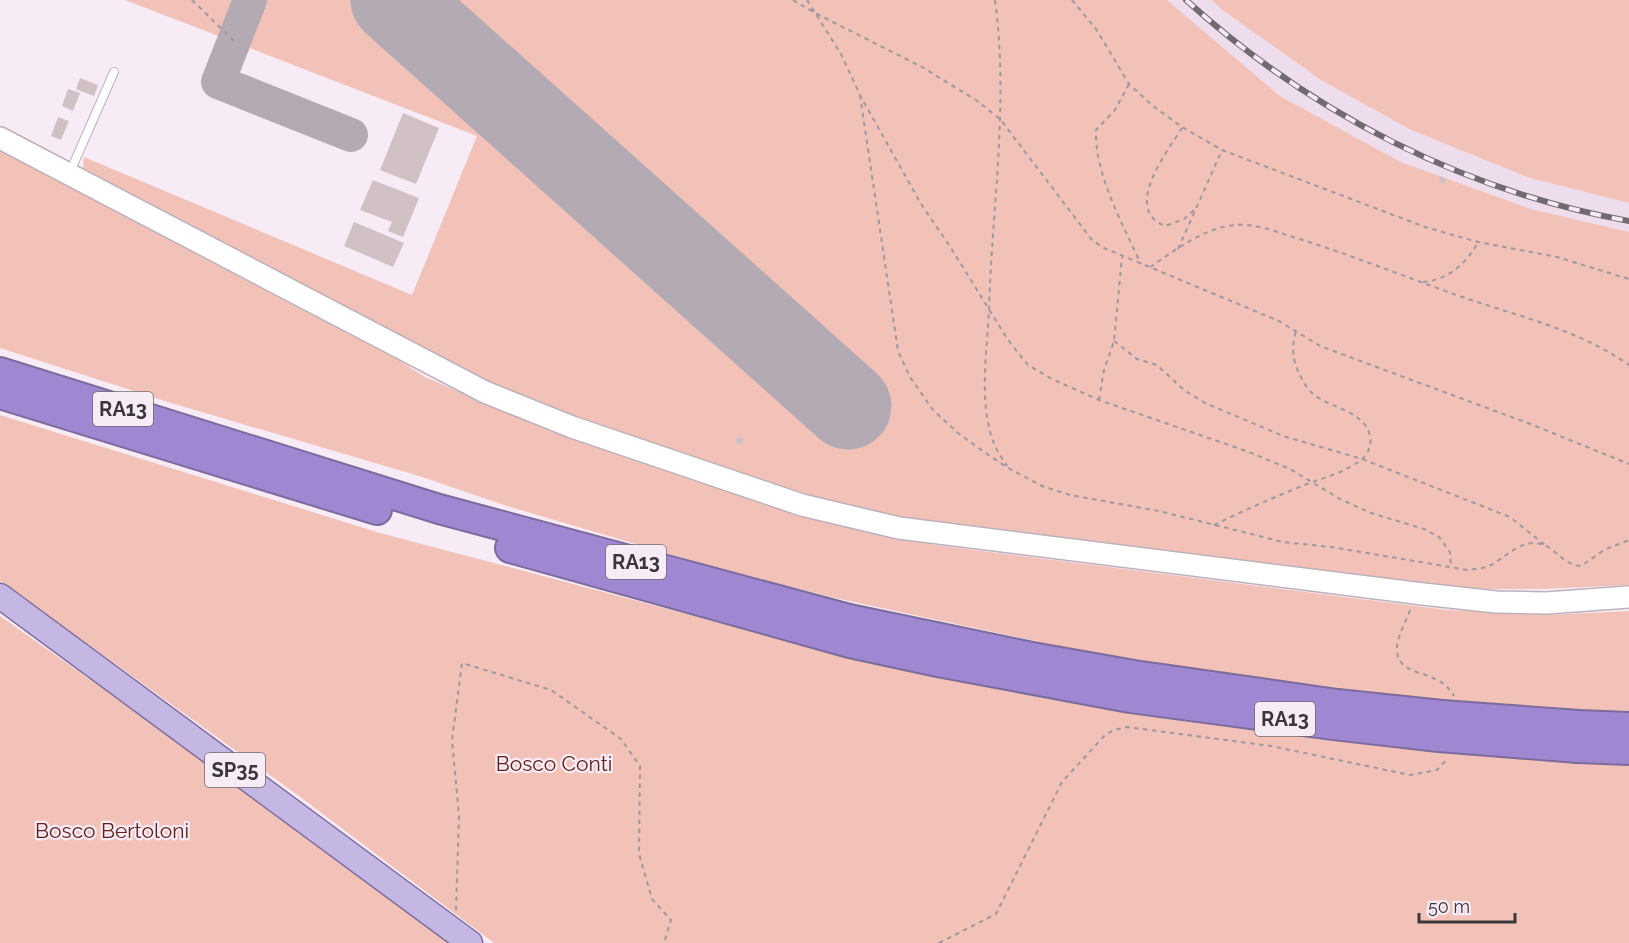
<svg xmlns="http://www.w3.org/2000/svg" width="1629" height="943" font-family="Raleway,sans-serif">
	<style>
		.built { fill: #eeddec }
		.green { fill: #f2c2b9; fill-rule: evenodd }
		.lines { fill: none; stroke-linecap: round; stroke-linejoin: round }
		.taxiway { stroke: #b4aab3; stroke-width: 34 }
		.runway { stroke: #b4aab3; stroke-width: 87 }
		.building { fill: #d1c0c4 }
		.lane-casing { stroke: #bdb2bc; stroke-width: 10 }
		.secondary-casing { stroke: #bdb2bc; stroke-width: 24 }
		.primary-casing { stroke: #7c6b9c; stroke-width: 27 }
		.highway-casing { stroke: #7c6b9c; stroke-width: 32 }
		.path { stroke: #a0979f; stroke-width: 2; stroke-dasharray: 4.5 4.5; stroke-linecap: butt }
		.lane { stroke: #fff; stroke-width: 8 }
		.secondary { stroke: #fff; stroke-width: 21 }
		.primary { stroke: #c5b7e3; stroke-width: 24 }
		.highway { stroke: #9f87d1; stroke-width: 28 }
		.rail-casing { stroke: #716a70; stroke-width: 6 }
		.rail { stroke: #f7ebf6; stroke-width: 4; stroke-dasharray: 11; stroke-linecap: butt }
		.highway-bridge-casing { stroke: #7c6b9c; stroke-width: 32; stroke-linecap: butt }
		.highway-bridge { stroke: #9f87d1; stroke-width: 28 }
		.labels { text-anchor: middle; stroke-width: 4.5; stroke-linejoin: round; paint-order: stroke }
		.shield { fill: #f7ebf6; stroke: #736c72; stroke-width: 1.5 }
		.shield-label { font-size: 20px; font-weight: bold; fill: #3b363a }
		.park-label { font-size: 21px; fill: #612117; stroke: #f7ebf6 }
	</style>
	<rect width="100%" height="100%" fill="#f7ebf6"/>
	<path class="built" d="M1167,0H1212L1221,9L1321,80L1411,130L1530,178L1629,203V232L1531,209L1401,162L1280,96Z"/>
	<path class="green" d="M125,0H1167L1280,96L1401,162L1531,209L1629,232V585L1545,589H1477L920,523L857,510L614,433L483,380L83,169L84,157L412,295L477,136Z
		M1212,0H1629V203L1530,178L1411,130L1321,80L1221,9Z
		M0,148L370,342L425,377L547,430L802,516L935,545L1447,610L1544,615L1629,611V713L1579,711L1578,748L1629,762V943H494L299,796L0,581V415L380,533L868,662L1025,691L1036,641L835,598L707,565L507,506L419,476L168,402L0,348ZM1134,675L1282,682L1442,701Z
		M0,616L164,732L450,943H0Z"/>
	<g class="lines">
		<path class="taxiway" d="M250,0L218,82L351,135"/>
		<path class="runway" d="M394,0L848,406"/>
	</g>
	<path class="building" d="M80,78L98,85L94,96L76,89Z
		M68,89L80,93L73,111L62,106Z
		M403,113L439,128L416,184L380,170Z
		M58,117L69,121L61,140L51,136Z
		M1441,176L1446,179L1444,184L1438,182Z
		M373,180L419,198L403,237L388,231L392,222L360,210Z
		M354,222L404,243L393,267L344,246Z
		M738,437L744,439L742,445L735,443Z"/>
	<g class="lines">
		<g class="lane-casing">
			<path id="lane" d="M70,172L114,72"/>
		</g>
		<g class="secondary-casing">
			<path id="secondary" d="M0,138L485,392L572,427L802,505L899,528L1423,594L1496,602L1546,603L1629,597"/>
		</g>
		<g class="primary-casing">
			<path id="primary" d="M0,596L470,943"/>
		</g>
		<g class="highway-casing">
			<path id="highway" d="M0,372L439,509L849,619L1032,657L1134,675L1337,704L1442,715
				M0,394L377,510
				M510,548L850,643L938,662L1130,698L1333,725L1439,737
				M1579,725L1629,727
				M1578,748L1629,750"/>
		</g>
		<path class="path" d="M192,0L234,41
			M793,0L815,13L922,67L976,100L1000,119L1092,240L1104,248L1279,321L1320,346L1533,425L1629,464
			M807,0L841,54L860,95L921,204L951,248L1008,340L1028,365L1052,379L1099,400L1249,452L1290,469L1340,499L1371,513L1424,529L1439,537L1450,552L1451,567
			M995,0C1009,103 992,207 989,310C987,352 978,406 995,446C998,453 1003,459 1007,466
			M1072,0L1096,29L1129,84L1153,106L1182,127L1222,150L1425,227L1478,242L1557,257L1629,279
			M1129,84L1115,110L1096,130C1094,173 1123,225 1141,264
			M860,95L898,351L910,377L933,410L958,433L984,452L1008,468L1042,486L1070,495L1159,511L1283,542L1331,547L1467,570C1473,569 1481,569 1486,567C1503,561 1516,542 1536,543C1555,545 1560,564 1581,566L1604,550L1629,540
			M1182,128C1167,152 1122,209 1165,226L1184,219L1194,210
			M1178,249L1222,150
			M1150,267C1176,250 1203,228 1235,225C1254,223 1274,231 1293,237C1345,253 1396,273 1448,292C1508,314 1575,327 1629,365
			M1423,282C1448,280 1467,263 1478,242
			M1114,341L1137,359L1157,365L1184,390L1205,403L1283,436L1362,459L1510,517L1545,545
			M1099,400L1104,370L1114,341L1122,257
			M1214,525C1243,511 1272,498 1302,486C1322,478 1344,473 1361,460C1368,454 1372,445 1370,436C1365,411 1330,408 1313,394C1306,388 1302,379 1298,371C1292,358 1292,344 1296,331
			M1410,610C1406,623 1396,637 1397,651C1398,672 1424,672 1437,680C1445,684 1450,689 1454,696
			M456,910L459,816L452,740L462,663L551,690L621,739L640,766L639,854L652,899L671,920L664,943
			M939,943L996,914L1062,782L1105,735L1114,730L1127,727L1271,746L1410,775L1437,770L1448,758"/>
		<use href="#lane" class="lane"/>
		<use href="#secondary" class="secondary"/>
		<use href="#primary" class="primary"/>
		<use href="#highway" class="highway"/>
		<g class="rail-casing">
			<path id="rail" d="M1186,0C1311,113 1463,191 1629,221"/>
		</g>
		<use href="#rail" class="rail"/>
		<g class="highway-bridge-casing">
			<path id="highway-bridge" d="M1442,715L1579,725
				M1439,737L1578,748"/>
		</g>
		<use href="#highway-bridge" class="highway-bridge"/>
	</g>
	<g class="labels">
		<g class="shield">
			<rect x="93" y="392" width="60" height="34" rx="4.5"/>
			<rect x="606" y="545" width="60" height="34" rx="4.5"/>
			<rect x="1255" y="702" width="60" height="34" rx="4.5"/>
			<rect x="205" y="753" width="60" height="34" rx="4.5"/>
		</g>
		<g class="shield-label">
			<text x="123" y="416">RA13</text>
			<text x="636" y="569">RA13</text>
			<text x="1285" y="726">RA13</text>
			<text x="235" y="777">SP35</text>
		</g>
		<g class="park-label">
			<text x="554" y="771">Bosco Conti</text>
			<text x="112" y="838">Bosco Bertoloni</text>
		</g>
	</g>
	<path d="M1419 913v9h96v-9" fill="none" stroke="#3b363a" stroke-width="3"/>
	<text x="1428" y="913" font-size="18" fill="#3b363a" stroke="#f7ebf6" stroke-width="4.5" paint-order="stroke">50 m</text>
</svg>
